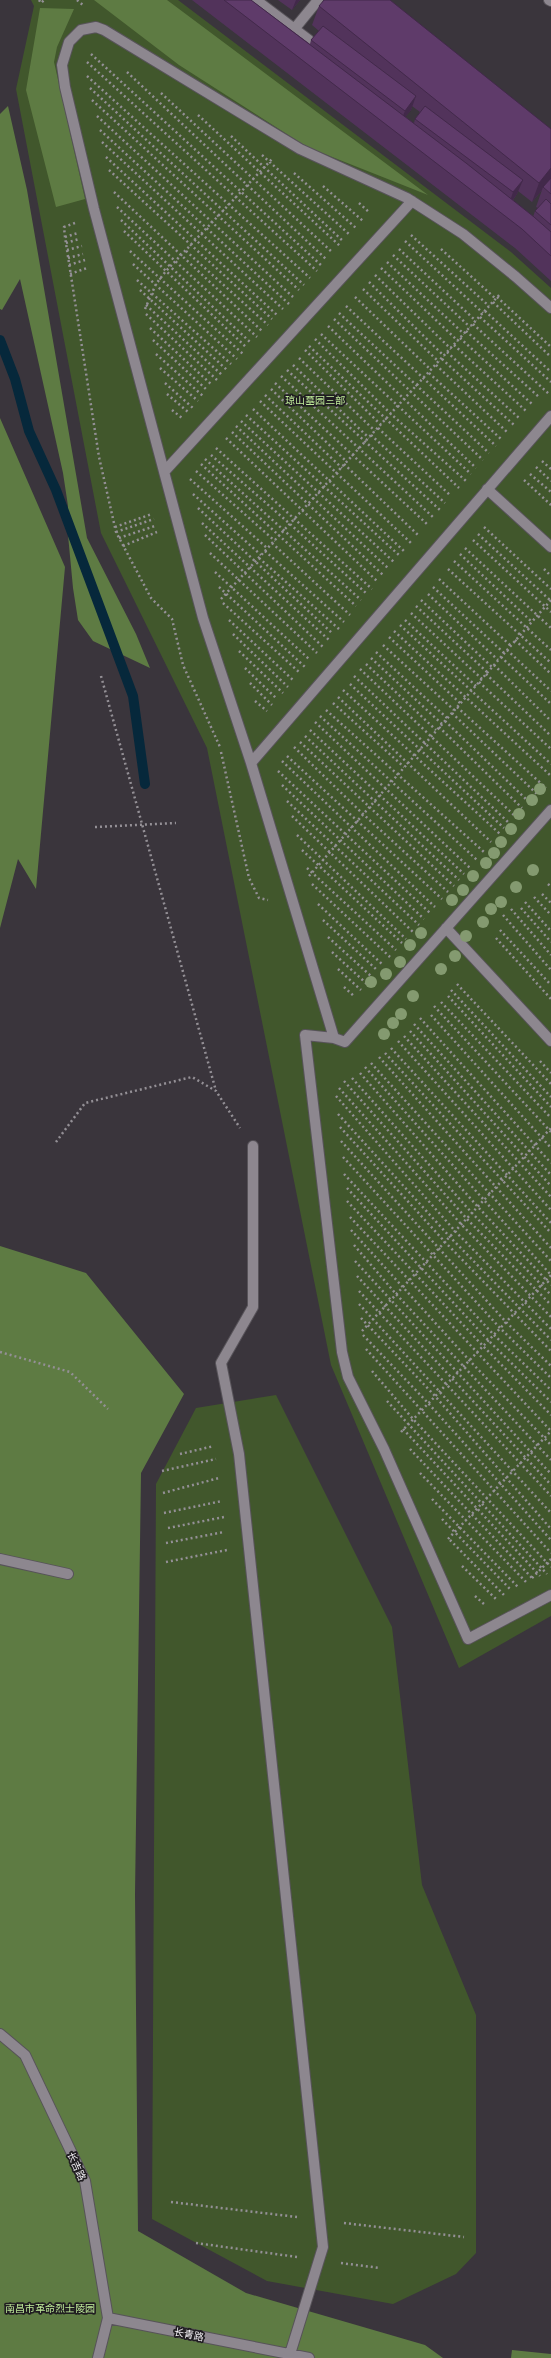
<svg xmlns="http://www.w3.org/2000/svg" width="551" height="2358" font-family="Roboto,'Noto Sans SC',sans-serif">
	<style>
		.green { fill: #41572c }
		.forest { fill: #5e7b43 }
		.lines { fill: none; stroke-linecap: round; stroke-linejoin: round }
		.stream { stroke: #06283b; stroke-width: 10 }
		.minor-casing { stroke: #575359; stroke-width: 12 }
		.path { stroke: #949096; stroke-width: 2.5; stroke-dasharray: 2 3; stroke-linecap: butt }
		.minor { stroke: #8d878f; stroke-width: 10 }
		.tree { fill: #849a70 }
		.wall { fill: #52335b; fill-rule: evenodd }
		.shaded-wall { fill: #42294a }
		.building { fill: #5f3b6a; stroke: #42294a }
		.labels { text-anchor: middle; stroke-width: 3.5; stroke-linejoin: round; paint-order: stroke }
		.park-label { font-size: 10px; fill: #c0ec9a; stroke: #201d21 }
		.street-label { font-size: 10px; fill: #f2eff4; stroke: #201d21 }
	</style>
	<rect width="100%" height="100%" fill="#3a353c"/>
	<path class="green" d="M31,0H178L511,252L551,288V1616L459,1668L331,1365L207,748L101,533L16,89L34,6Z
		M276,1395L392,1627L422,1885L476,2015V2253L456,2274L393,2304L267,2281L152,2219L156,1484L196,1408Z"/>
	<path class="forest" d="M94,0H167L428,195L307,147L179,65Z
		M40,8L74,9L57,47L54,62L85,199L56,207L26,90Z
		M8,106L27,190L87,538L136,634L150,668L93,641L78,620L73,588L68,535V506L63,473L20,279L2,310L0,309V114Z
		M0,418L65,567L36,889L18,859L0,928Z
		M0,1246L86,1273L184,1394L141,1473L135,1894L138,2231L246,2293L425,2345L443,2358H0Z
		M512,2350L551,2354V2358H511Z"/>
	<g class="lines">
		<path class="stream" d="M0,340L15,379L29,431L56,490L133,696L145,784"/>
		<g class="minor-casing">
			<path id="minor" d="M256,0L309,40
				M549,0L551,1
				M291,33L318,0
				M551,308L516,277L463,234L407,198L300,149L104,30L96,27L81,30L69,42L62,65L65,87L94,209L203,618L251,763L334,1038L345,1042L551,810
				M164,472L412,201
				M487,489L551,547
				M251,763L551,416
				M446,928L551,1041
				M334,1038L305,1035L342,1352L348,1377L384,1449L468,1639L551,1595
				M253,1146V1307L221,1363L239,1454L323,2247L290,2354
				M0,1559L68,1574
				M0,2034L25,2055L85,2181L108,2318L98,2358
				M108,2318L309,2358"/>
		</g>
		<path class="path" d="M39,0L41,3L44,0
			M77,0L84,6
			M91,54L322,266
			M87,62L317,271
			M127,72L327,260
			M87,76L310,278
			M90,88L304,285
			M161,93L333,253
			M92,100L299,290
			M198,115L340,246
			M97,116L293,297
			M100,130L289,304
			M231,136L344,242
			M102,142L283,309
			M262,155L350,235
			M106,157L277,315
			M109,170L272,319
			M294,173L356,228
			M323,186L363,221
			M114,192L262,331
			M359,203L370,213
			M117,207L257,337
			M121,220L251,343
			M75,223L64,227L65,237L99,457L116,532L151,598L172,619L183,665L220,747
			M124,231L247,348
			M411,235L489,306
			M65,237L78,233
			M405,241L483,313
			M66,243L79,239
			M399,249L476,321
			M441,249L496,299
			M67,250L82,246
			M130,251L243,354
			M186,251L268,325
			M393,255L470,327
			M68,258L83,254
			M387,262L464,334
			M133,264L237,359
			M69,265L85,260
			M381,268L458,341
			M70,274L87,268
			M375,275L451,349
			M137,280L231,364
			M369,282L444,356
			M363,289L439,362
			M140,290L227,370
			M355,297L431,370
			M497,297L551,347
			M493,302L551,357
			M146,305L222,375
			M346,306L496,446
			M145,309L156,284L166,271L273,158
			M485,311L551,372
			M339,313L489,453
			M146,314L217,380
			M480,317L551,382
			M334,319L483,460
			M473,324L549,394
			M328,326L476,468
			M150,328L212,385
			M466,331L539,397
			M321,334L471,474
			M460,338L532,404
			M315,339L391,414L466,481
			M153,340L208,391
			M454,345L526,411
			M309,346L459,488
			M305,350L381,425
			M447,352L519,418
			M156,354L203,396
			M299,358L375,431
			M442,359L514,425
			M293,365L369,438
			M436,365L507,432
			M160,368L198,401
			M287,370L440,510
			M429,373L501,439
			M281,376L434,518
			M165,383L193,408
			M275,383L428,525
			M271,389L347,462
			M167,394L188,412
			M265,395L342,468
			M260,401L411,543
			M253,409L405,552
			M172,410L182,418
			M246,415L400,556
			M241,421L395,563
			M236,426L389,569
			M378,428L451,496
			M232,432L383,575
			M371,435L445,503
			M226,438L378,582
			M216,448L372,589
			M211,455L290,524L367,594
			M205,459L361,600
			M542,461L551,469
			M201,464L356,606
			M344,464L418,535
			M536,467L551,481
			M196,471L275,541
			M530,474L551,492
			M190,479L267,548
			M524,480L551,505
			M193,494L261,555
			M198,508L333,634
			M202,523L329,640
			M115,527L152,514
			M484,527L551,589
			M116,532L154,519
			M478,534L551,601
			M205,535L323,647
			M119,538L155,526
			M473,540L551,612
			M272,543L350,615
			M123,546L157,532
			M465,548L551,628
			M265,551L344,622
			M210,553L317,653
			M460,554L532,622
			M259,558L339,629
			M454,561L551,650
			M448,569L551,663
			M544,569L551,576
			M215,572L310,660
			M439,579L511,646
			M219,587L305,667
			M433,587L504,653
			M428,594L498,660
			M221,599L501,293
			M421,600L492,667
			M223,603L299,672
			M416,606L487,672
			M411,613L482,679
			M229,620L294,681
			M405,620L476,686
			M400,625L551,764
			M394,631L551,776
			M233,634L288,687
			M389,637L460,703
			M515,640L551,674
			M383,645L454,710
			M507,650L551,691
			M239,651L283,693
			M376,652L447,718
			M501,657L551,704
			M371,658L442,724
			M366,664L436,730
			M494,665L551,721
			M245,668L277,699
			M360,669L515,816
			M486,674L551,736
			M101,676L216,1091
			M354,676L509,823
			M479,682L551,749
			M250,683L272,705
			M350,684L504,828
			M343,690L500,834
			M338,697L491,842
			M255,701L267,711
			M333,703L404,767
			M457,707L546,788
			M326,710L484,852
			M452,713L537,794
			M320,716L477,860
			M445,721L528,801
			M315,722L470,868
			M439,727L522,808
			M310,730L464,874
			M305,736L459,880
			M300,742L454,886
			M294,747L363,814L448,892
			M221,752L249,878L259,898L268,900
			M287,756L442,899
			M282,761L435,907
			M278,771L430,913
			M282,785L424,919
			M287,801L419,925
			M292,816L413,932
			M95,827L176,823
			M297,835L406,939
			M302,850L402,943
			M307,868L396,950
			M309,876L551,600
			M312,884L390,957
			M548,884L551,887
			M542,894L551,903
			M534,897L551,915
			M525,902L551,931
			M318,904L383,965
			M521,908L551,942
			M511,909L551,955
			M503,915L551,970
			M323,920L378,971
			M500,930L551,985
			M328,937L372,977
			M496,938L551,999
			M332,952L367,984
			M338,969L361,990
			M457,984L551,1084
			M344,987L355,997
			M451,990L551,1097
			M448,996L551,1107
			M441,1002L551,1118
			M434,1006L551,1132
			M431,1015L551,1148
			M420,1018L551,1163
			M414,1024L551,1175
			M410,1031L551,1186
			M404,1036L551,1197
			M398,1041L551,1210
			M391,1048L551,1223
			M385,1053L551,1233
			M379,1057L551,1248
			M540,1061L551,1073
			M371,1063L551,1261
			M365,1067L551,1275
			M360,1073L478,1207L551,1285
			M352,1078L472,1213L551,1295
			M344,1081L467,1219L551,1305
			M339,1088L461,1224L551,1317
			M336,1096L455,1231L551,1329
			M338,1114L450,1237L551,1340
			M340,1127L445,1242L551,1351
			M341,1141L506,1322L551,1366
			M56,1142L85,1103L192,1077L216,1091L240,1128
			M343,1157L500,1328L551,1378
			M344,1174L494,1335L551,1390
			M347,1188L488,1340L551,1402
			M347,1201L483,1346L551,1415
			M350,1217L551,1431
			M351,1230L469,1360L551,1445
			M354,1245L396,1294L551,1460
			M355,1261L551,1474
			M357,1276L551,1485
			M359,1291L551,1496
			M359,1304L551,1513
			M361,1318L435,1396L551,1529
			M362,1331L551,1128
			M363,1335L428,1403L551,1540
			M366,1349L551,1553
			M0,1352L70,1372L108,1409
			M372,1371L413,1419L551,1567
			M387,1401L547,1574
			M403,1429L540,1576
			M401,1432L551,1275
			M410,1449L533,1579
			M180,1454L214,1446
			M162,1471L216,1459
			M420,1473L527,1583
			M163,1493L219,1478
			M432,1499L518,1587
			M164,1513L222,1501
			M442,1519L511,1590
			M168,1528L224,1517
			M448,1539L551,1431
			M450,1540L504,1595
			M166,1543L224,1532
			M166,1562L227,1550
			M462,1566L496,1599
			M532,1578L551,1559
			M475,1596L485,1605
			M171,2202L297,2217
			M344,2223L464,2237
			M196,2243L297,2257
			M341,2263L380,2268"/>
		<use href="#minor" class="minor"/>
	</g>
	<g class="tree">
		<circle cx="540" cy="789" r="6"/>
		<circle cx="532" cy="800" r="6"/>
		<circle cx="519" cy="814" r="6"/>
		<circle cx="511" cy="829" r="6"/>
		<circle cx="501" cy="842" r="6"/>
		<circle cx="494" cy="853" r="6"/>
		<circle cx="486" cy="863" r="6"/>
		<circle cx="533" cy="870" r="6"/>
		<circle cx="473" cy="876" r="6"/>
		<circle cx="516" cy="887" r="6"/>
		<circle cx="463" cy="890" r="6"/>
		<circle cx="452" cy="900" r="6"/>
		<circle cx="501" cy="902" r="6"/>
		<circle cx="491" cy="909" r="6"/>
		<circle cx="483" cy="922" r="6"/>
		<circle cx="421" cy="933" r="6"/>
		<circle cx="466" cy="936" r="6"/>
		<circle cx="410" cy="945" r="6"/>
		<circle cx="455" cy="956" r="6"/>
		<circle cx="400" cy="962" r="6"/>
		<circle cx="441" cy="969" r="6"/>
		<circle cx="386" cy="974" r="6"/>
		<circle cx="371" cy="982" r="6"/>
		<circle cx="413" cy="996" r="6"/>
		<circle cx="401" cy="1014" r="6"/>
		<circle cx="393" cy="1023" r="6"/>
		<circle cx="384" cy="1034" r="6"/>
	</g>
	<path class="wall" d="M192,0H251L310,44L311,40L319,31L312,25L319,6L551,129V281L515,248ZM412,106L420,112L415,119L414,123L405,117L411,110ZM542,190L536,207L538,208L535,211L533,217L513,200L517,194L518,191L532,202Z
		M278,0H300L292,10Z"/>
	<path class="shaded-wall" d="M296,0H300L292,10Z
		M416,96L411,110L399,125L405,111Z
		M551,168V179L543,187L542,190L532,202L539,183Z
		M523,180L517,194L508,207L513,192Z"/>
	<path class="building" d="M224,0H251L466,163L534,217L551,232V256L522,229Z
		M324,0H390L551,129V168L539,183L319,6Z
		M323,26L416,96L405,111L311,40Z
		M425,106L523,180L513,192L415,119Z
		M551,178V194L543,187Z
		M546,199L551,204V225L535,211Z"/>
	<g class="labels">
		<g class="park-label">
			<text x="315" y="404">琼山墓园三部</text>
			<text x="50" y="2312">南昌市革命烈士陵园</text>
		</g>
		<g class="street-label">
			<text transform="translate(77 2166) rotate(66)" y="4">长吉路</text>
			<text transform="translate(189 2334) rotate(11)" y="4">长青路</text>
		</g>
	</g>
</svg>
